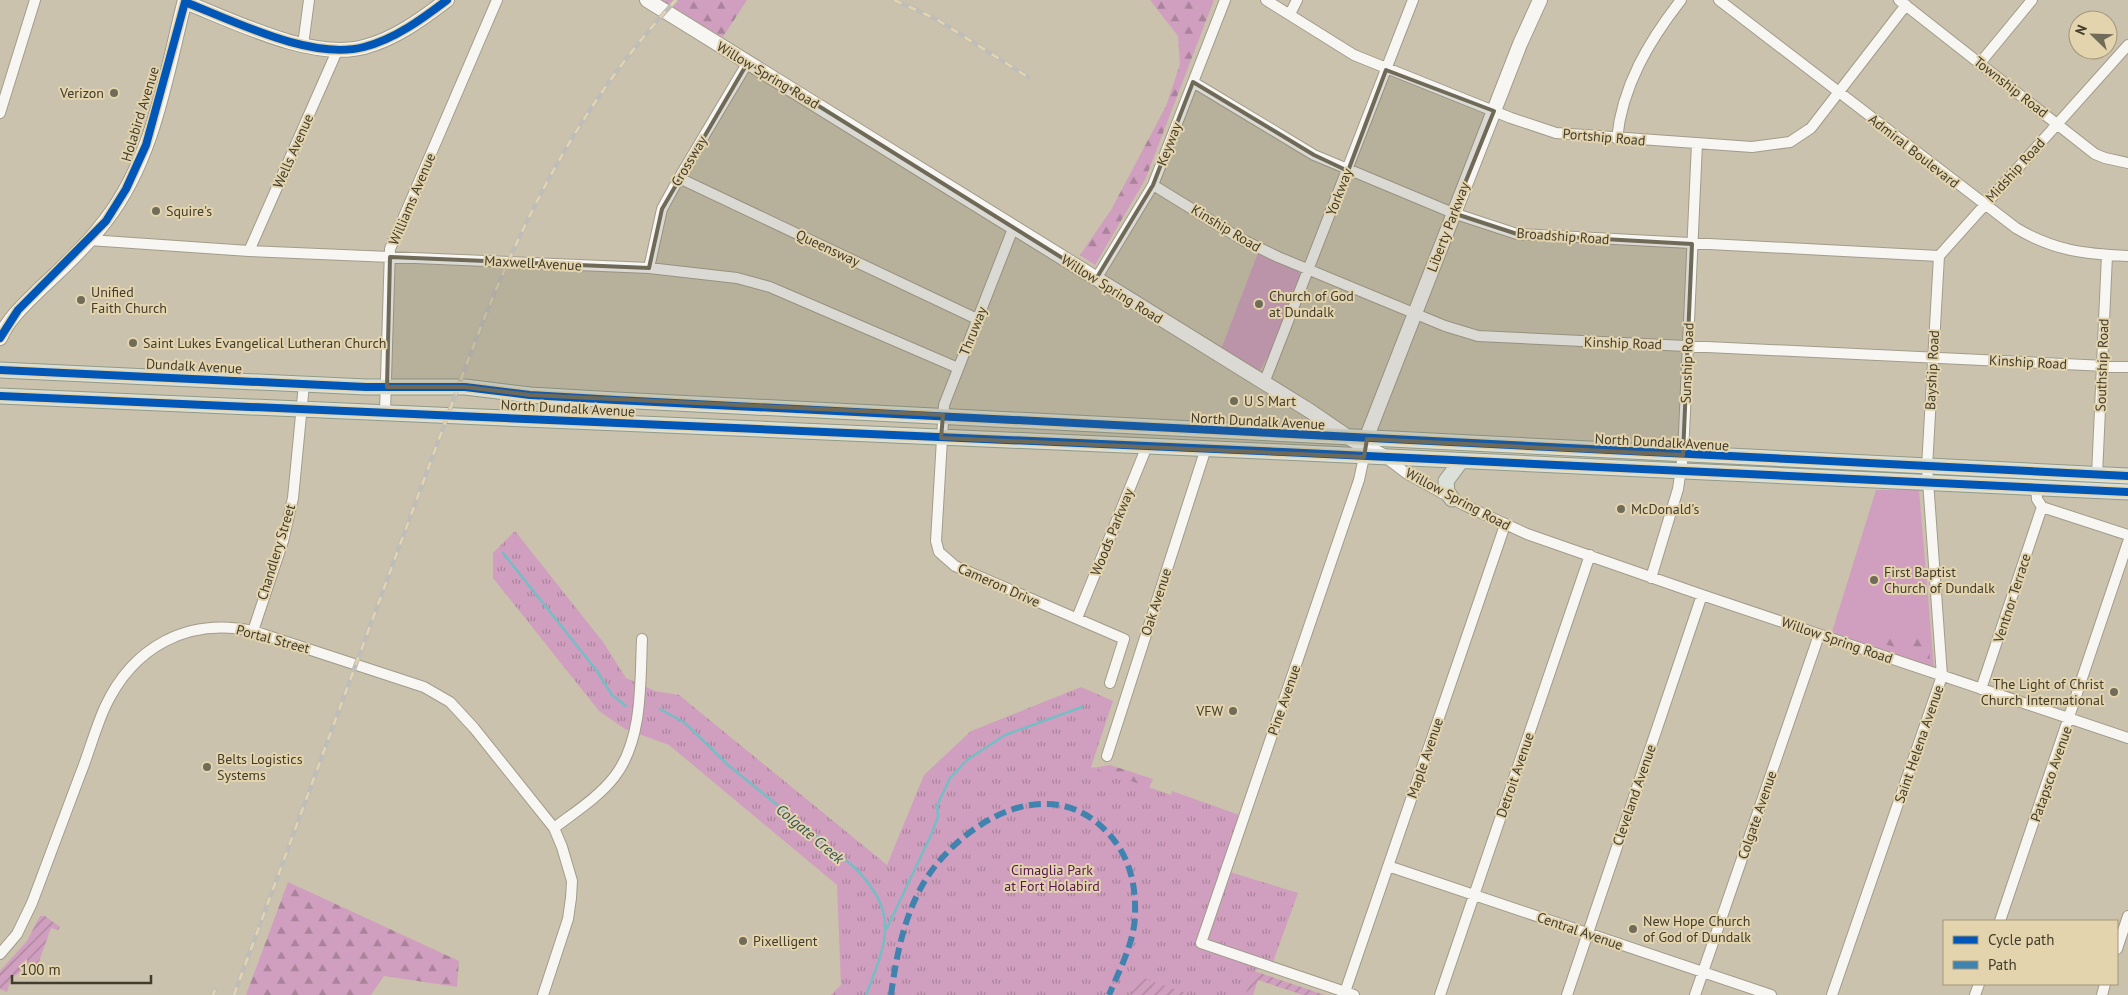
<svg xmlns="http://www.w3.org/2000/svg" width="2128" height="995" font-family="'PT Sans',sans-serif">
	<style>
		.grass { fill: #d09fbf }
		.forest { fill: url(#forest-firs) }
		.park { fill: url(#park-tufts) }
		.garden { fill: url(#garden-furrows) }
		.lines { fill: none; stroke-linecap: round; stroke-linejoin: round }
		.stream { stroke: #75bec5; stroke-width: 2.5 }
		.street-casing { stroke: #a19c8b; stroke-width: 12 }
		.secondary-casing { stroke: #a19c8b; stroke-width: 16 }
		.primary-casing { stroke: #929a87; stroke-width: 17 }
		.street { stroke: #f7f6f3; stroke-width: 10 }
		.secondary { stroke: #f7f6f3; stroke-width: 14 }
		.primary { stroke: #dbe1d9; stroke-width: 15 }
		.rail-casing { stroke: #bfbdb8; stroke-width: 4.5 }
		.rail { stroke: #e3d4ae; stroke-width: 2.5; stroke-dasharray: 8; stroke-linecap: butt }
		.quiet { stroke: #4083af; stroke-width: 6; stroke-dasharray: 12 6; stroke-linecap: butt }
		.cycleway-casing { stroke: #e3d4ae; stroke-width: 11 }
		.cycleway { stroke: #0057b8; stroke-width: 8 }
		.marked { fill: #6f6957; fill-opacity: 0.2; stroke: #6f6957; stroke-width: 4; stroke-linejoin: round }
		.poi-dot { fill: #716b59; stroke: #e3d4ae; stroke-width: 2 }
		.labels { text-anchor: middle; stroke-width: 4; stroke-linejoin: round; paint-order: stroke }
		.street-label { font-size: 14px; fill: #413c2c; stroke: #e3d4ae }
		.poi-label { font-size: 14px; fill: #413c2c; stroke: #e3d4ae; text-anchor: start }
		.park-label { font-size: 14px; fill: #551651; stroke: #e3d4ae }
		.water-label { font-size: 15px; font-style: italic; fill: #325358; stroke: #e3d4ae }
	</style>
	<defs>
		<pattern id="forest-firs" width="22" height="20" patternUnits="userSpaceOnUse" patternTransform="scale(1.25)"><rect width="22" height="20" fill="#d09fbf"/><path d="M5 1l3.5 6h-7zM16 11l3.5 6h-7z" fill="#aa839b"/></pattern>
		<pattern id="park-tufts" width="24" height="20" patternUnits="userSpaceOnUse" patternTransform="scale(1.25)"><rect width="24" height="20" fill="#d09fbf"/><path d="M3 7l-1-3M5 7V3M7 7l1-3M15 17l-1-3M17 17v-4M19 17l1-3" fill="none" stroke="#aa839b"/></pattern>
		<pattern id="garden-furrows" width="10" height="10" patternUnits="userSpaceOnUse" patternTransform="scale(1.25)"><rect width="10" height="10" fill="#d09fbf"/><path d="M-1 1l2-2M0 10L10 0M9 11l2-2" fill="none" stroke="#aa839b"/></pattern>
	</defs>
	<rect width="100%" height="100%" fill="#cac2ad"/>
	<path class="grass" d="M1258,253L1296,269L1301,275L1274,346L1259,372L1220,352Z
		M1876,490H1919L1934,668L1831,635Z"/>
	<path class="forest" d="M657,0H747L723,37Z
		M1150,0H1214L1145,180L1095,265L1080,255L1111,210L1166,106L1180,64L1178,36Z
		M1890,636L1929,638L1930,660L1885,644Z
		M1110,765L1153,779L1132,826L1081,770Z
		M288,882L459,961L457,987L384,976L371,995H246Z"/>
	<path class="park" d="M515,531L603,642L626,678L655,691L679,695L887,865L924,775L971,731L1081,687L1113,701L1091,767L1171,795L1172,791L1248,818L1230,872L1298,893L1273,962L1254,971L1245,995H831L841,985L837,885L669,745L625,729L599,711L493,578V553Z"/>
	<path class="garden" d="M40,916H45L60,927L58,930L51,928L36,970L23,965L21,972L11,978L7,992L0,989V971L27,941Z
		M1254,971L1325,995H1303L1258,980L1253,995H1245Z
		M1138,977L1184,992L1183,995H1131Z"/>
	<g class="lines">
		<path class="stream" d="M503,553L597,671L612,695L626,706
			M660,709L685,723L728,765L854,867C900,913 887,941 866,995
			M887,928L931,835L938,817L937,806L950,778L967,760L1005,735L1082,707"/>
		<g class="street-casing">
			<path id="street" d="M1266,0L1354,55L1511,118L1556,133L1752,147L1790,142L1811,128L1906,5
				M1719,0L2016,228C2054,251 2085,254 2128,256
				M1899,0L2095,154L2105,158L2128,163
				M1290,14L1297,0
				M303,45L309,0
				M1980,63L2032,0
				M1193,82L1314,155L1453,213L1517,234L1939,256
				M0,113L35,0
				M1617,139C1622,86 1649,41 1681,0
				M679,178L977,319
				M1153,185L1241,239L1278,257L1445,326L1478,336L2128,367
				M1014,226L944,405L936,541L939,552L955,566L1124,639L1110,683
				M89,240L249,251L649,268L737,278L770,287L958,368
				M249,251L337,51
				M1939,256L2128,45
				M649,268L662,209L679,178L748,62
				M1096,279L1153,185L1225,0
				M1264,383L1413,0
				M385,412L390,249L497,0
				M1385,457L1406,473L1464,505L1527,534L1702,595L2128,738
				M2097,475L2107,255
				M2036,487L2037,499L2042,507L2128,535
				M1651,578L1678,489L1683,455L1697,143
				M1077,618L1147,446
				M253,631L283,541L293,498L304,384
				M1981,689L2042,507
				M1107,756L1206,448
				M554,828C575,812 599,797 615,776C643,739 640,683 642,639
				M1388,866L1771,995
				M2000,921L2128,542
				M2117,949L2128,916
				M0,954L17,934L32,903C48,861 64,818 80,775C89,753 95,729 105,707C133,647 187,617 253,631L424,687L450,702L474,728L554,828L562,847L572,881L571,898L568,919L543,995
				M1345,992L1505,525
				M1354,995L1201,943L1359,480L1364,457
				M1440,995L1590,555
				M1567,995L1702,595
				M1695,995L1819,635
				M1832,995L1942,676L1927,467L1939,256
				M1975,995L1979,984
				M2102,995L2105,984"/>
		</g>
		<g class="secondary-casing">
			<path id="secondary" d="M647,0L1310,411L1351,439L1385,457
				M185,2C234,21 312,61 364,47C395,39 422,19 447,0
				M0,338C9,317 27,302 43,286C65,266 88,244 106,220C154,158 166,74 185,0
				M1365,448L1366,439L1520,44L1540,0"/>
		</g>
		<g class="primary-casing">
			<path id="primary" d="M0,370L366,387H465L530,395L616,400L2128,476
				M0,396L1283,452L2128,492
				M1452,499L1447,492L1446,481L1461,461"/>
		</g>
		<use href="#street" class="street"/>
		<use href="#secondary" class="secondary"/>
		<use href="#primary" class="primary"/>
		<g class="rail-casing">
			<path id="rail" d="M894,0L936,19L1028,77
				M213,995L215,990
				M234,995L467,363C517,229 577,106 676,0"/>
		</g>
		<use href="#rail" class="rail"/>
		<path class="quiet" d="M891,995C897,950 907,901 936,865C978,813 1055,775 1108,833C1130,857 1136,884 1135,916C1134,943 1119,971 1109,995"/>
		<g class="cycleway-casing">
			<path id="cycleway" d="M0,338L18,310L106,221L126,189L146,145L185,2C234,21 312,61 364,47C395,39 422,19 447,0
				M0,370L366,387H465L530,395L616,400L2128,476
				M0,396L1283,452L2128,492"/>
		</g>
		<use href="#cycleway" class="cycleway"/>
	</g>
	<path class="marked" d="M748,62L1096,279L1153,185L1193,82L1314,155L1348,171L1386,70L1494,111L1453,213L1517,234L1692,244L1683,455L1367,439L1364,457L941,438L943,415L530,395L465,387H387L390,257L649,268L662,209Z"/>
	<g class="poi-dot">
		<circle cx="114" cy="93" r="5"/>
		<circle cx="156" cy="211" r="5"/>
		<circle cx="81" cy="300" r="5"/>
		<circle cx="1259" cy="304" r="5"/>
		<circle cx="133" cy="343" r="5"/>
		<circle cx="1234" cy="401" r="5"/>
		<circle cx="1621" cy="509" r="5"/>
		<circle cx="1874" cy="580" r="5"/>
		<circle cx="2114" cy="692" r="5"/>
		<circle cx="1233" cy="711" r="5"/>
		<circle cx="207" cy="767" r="5"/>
		<circle cx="1633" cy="929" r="5"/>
		<circle cx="743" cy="941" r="5"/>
	</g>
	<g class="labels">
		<g class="street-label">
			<text transform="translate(768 75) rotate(31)" y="5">Willow Spring Road</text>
			<text transform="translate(2011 87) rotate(38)" y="5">Township Road</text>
			<text transform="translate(140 114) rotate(-73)" y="5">Holabird Avenue</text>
			<text transform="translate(1604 137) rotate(5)" y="5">Portship Road</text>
			<text transform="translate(1169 144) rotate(-69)" y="5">Keyway</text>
			<text transform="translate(293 151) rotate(-66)" y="5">Wells Avenue</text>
			<text transform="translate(1914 151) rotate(38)" y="5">Admiral Boulevard</text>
			<text transform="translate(689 161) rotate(-59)" y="5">Crossway</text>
			<text transform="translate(2015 170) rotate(-48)" y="5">Midship Road</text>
			<text transform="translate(1339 192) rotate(-69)" y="5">Yorkway</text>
			<text transform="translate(412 199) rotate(-67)" y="5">Williams Avenue</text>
			<text transform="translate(1448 227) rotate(-69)" y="5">Liberty Parkway</text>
			<text transform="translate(1226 228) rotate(31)" y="5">Kinship Road</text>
			<text transform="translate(1563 236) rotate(4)" y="5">Broadship Road</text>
			<text transform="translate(828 248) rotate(25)" y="5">Queensway</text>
			<text transform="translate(533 263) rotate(3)" y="5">Maxwell Avenue</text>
			<text transform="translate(1112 289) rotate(32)" y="5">Willow Spring Road</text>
			<text transform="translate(973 331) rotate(-68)" y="5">Thruway</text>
			<text transform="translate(1623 343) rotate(2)" y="5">Kinship Road</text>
			<text transform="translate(2028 362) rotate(3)" y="5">Kinship Road</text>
			<text transform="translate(1687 363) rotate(-88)" y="5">Sunship Road</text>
			<text transform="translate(2102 365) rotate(-88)" y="5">Southship Road</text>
			<text transform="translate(194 366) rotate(3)" y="5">Dundalk Avenue</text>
			<text transform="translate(1932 370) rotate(-87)" y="5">Bayship Road</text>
			<text transform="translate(568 408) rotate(3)" y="5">North Dundalk Avenue</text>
			<text transform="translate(1258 421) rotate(3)" y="5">North Dundalk Avenue</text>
			<text transform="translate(1662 442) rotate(3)" y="5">North Dundalk Avenue</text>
			<text transform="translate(1458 499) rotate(28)" y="5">Willow Spring Road</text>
			<text transform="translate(1112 532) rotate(-68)" y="5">Woods Parkway</text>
			<text transform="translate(276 552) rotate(-73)" y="5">Chandlery Street</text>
			<text transform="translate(999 585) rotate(24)" y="5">Cameron Drive</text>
			<text transform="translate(2012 598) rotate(-72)" y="5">Ventnor Terrace</text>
			<text transform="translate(1156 602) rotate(-72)" y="5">Oak Avenue</text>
			<text transform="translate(273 639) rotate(15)" y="5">Portal Street</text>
			<text transform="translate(1837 640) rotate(19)" y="5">Willow Spring Road</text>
			<text transform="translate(1284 700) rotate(-71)" y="5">Pine Avenue</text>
			<text transform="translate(1919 744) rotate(-71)" y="5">Saint Helena Avenue</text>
			<text transform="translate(1425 758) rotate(-71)" y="5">Maple Avenue</text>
			<text transform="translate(2051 774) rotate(-71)" y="5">Patapsco Avenue</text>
			<text transform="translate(1515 775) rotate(-71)" y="5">Detroit Avenue</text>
			<text transform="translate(1634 795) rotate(-71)" y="5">Cleveland Avenue</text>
			<text transform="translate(1757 815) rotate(-71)" y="5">Colgate Avenue</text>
			<text transform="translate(1580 931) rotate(19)" y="5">Central Avenue</text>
		</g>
		<g class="poi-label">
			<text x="104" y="98" text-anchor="end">Verizon</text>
			<text x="166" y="216">Squire's</text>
			<text x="91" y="297">Unified<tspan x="91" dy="16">Faith Church</tspan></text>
			<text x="1269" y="301">Church of God<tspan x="1269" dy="16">at Dundalk</tspan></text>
			<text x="143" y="348">Saint Lukes Evangelical Lutheran Church</text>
			<text x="1244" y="406">U S Mart</text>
			<text x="1631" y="514">McDonald's</text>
			<text x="1884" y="577">First Baptist<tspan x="1884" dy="16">Church of Dundalk</tspan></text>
			<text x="2104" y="689" text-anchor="end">The Light of Christ<tspan x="2104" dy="16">Church International</tspan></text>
			<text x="1223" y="716" text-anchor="end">VFW</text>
			<text x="217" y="764">Belts Logistics<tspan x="217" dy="16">Systems</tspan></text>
			<text x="1643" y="926">New Hope Church<tspan x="1643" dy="16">of God of Dundalk</tspan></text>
			<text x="753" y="946">Pixelligent</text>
		</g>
		<g class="park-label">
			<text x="1052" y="875">Cimaglia Park<tspan x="1052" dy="16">at Fort Holabird</tspan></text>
		</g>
		<g class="water-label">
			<text transform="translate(810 834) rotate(40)" y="5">Colgate Creek</text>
		</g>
	</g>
	<rect x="1943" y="920" width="175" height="65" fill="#e3d4ae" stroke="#a2977a"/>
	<rect x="1953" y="936" width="25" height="8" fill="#0057b8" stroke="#a2977a"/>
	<text x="1988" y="945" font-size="15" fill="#413c2c">Cycle path</text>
	<rect x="1953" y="961" width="25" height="8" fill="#4083af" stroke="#a2977a"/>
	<text x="1988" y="970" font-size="15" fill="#413c2c">Path</text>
	<g transform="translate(2093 35) rotate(293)"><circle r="24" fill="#e3d4ae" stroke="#a2977a"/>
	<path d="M0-4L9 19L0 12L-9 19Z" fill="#716b59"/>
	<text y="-8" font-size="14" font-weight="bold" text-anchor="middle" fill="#413c2c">N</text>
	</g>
	<path d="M12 975v8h139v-8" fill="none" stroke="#413c2c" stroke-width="2.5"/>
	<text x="20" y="975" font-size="15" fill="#413c2c" stroke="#e3d4ae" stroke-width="4" paint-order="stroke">100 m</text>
</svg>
